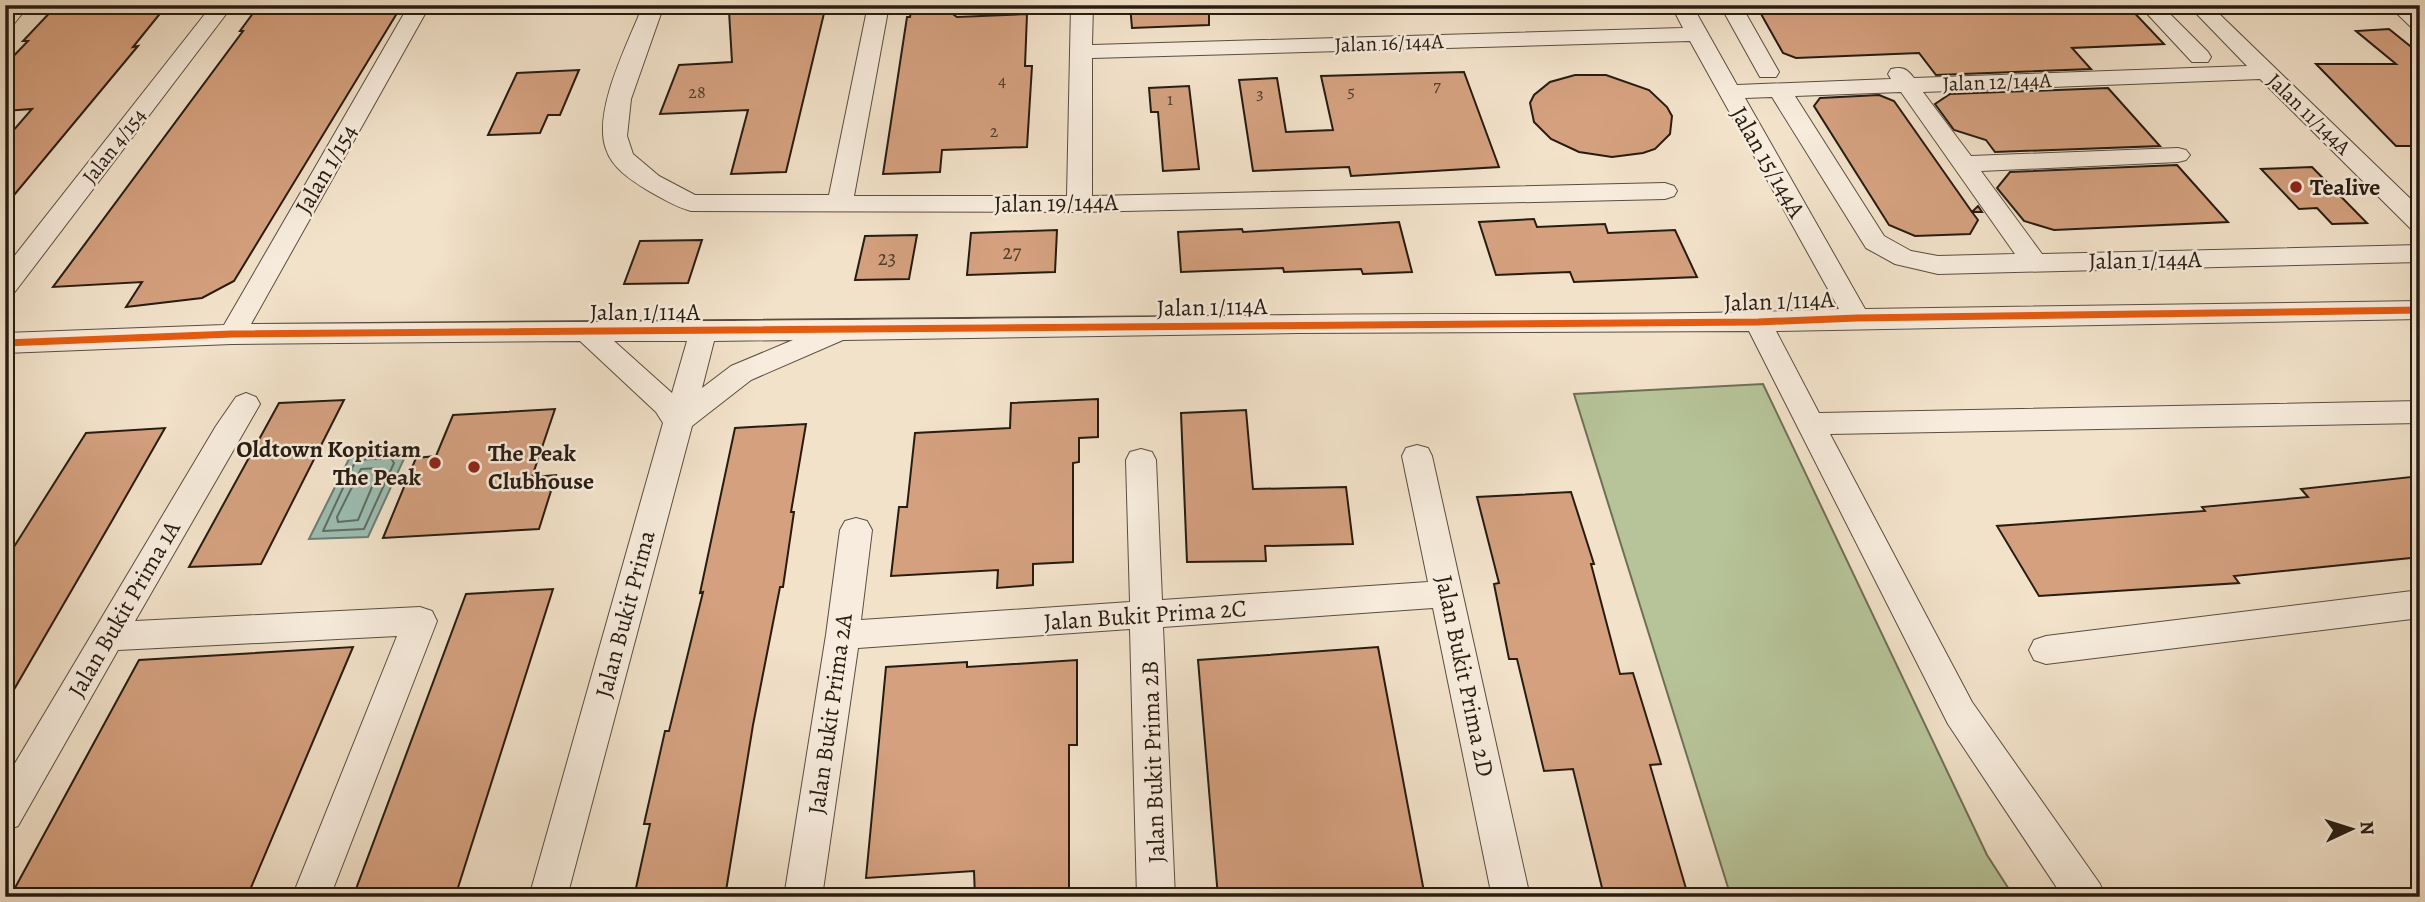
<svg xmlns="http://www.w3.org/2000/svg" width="2425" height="902" font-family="Alegreya,serif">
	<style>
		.green { fill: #b7c499; stroke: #6e7056; stroke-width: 2 }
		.water { fill: #9bbeb3; stroke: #6c7d73; stroke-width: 2 }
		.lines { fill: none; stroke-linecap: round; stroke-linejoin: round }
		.shore { stroke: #606d62; stroke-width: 2 }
		.building { fill: #d4a07e; stroke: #261c12; stroke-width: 2 }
		.minor-casing { stroke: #594e40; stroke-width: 2 }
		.minor { fill: #f7ecdd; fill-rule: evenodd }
		.cycleway-casing { stroke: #f7ecdd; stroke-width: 10 }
		.cycleway { stroke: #e8590c; stroke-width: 7 }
		.poi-dot { fill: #8f2418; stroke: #f7ecdd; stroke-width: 2.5 }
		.labels { text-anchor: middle; stroke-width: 5; stroke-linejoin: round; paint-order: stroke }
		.far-number-label { font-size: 18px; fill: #523d2d }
		.far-street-label { font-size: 21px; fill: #261c12; stroke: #f7ecdd }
		.number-label { font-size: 21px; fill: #523d2d }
		.street-label { font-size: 24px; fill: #261c12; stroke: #f7ecdd }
		.poi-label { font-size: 24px; font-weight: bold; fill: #261c12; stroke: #f7ecdd; text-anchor: start }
	</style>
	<rect width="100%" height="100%" fill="#f2e2ca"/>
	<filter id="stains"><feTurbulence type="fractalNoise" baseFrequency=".00286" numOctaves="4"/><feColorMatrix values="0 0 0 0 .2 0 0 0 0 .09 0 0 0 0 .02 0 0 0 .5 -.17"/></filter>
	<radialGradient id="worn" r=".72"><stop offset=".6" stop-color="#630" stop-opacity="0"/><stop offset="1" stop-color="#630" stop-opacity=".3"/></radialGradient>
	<path class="green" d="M1763,384L1987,855L2014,897H1731L1574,394Z"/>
	<path class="water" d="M408,450L368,537L309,539L352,453Z"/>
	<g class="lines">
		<path class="shore" d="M391,458L394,463L364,529L323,531L356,460Z
			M380,468L358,520L338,522L337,517L361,469Z"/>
	</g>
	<path class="building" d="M57,5H167L133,47L138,46L5,206V140L32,109L5,111V65L28,41H23Z
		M259,5H402L234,281L202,298L126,307L142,282L53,287L243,31H240Z
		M779,5H826L786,172L731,174L748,110L660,114L679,65L732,62L729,11L778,9Z
		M912,5H955L954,15L957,17L1027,14L1025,66H1032L1027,147L942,150L940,172L883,174L907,17H910Z
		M1130,5H1209V25L1132,28Z
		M1756,5H1915V11L2127,5L2164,44L2072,48L2091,69L1936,75L1919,53L1796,58L1783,53Z
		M2389,29L2420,54V146H2396L2316,64H2396L2356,31Z
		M579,70L560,115H548L540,133L488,135L517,73Z
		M1464,72L1499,167L1351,176L1349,167L1253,171L1239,80L1277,78L1286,132L1333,130L1321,76Z
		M1575,75H1606L1649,90L1667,107L1672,116L1670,134L1655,149L1643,153L1612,157L1579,152L1551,139L1534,122L1530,103L1534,95L1550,82Z
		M1189,86L1199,169L1163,171L1158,112H1151L1149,88Z
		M2108,88L2160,146L1995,152L1986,140L1954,130L1935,104L1950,94Z
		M1879,95L1894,101L1899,108L1972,212L1978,206L1982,212H1972L1978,220L1970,234L1915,236L1889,225L1814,106L1820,98Z
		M2177,165L2228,222L2054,230L2024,221L1997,188L2010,172Z
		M2312,167L2367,223L2332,224L2317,208L2299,209L2261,169Z
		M1534,219L1537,227L1605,224L1608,233L1675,230L1697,277L1574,282L1570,272L1496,275L1479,222Z
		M1399,222L1412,272L1363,274L1361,269L1284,272L1283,268L1181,272L1178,232L1242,229L1243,232Z
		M1057,230L1055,272L967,275L971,233Z
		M917,235L909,279L855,280L865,236Z
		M702,240L688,283L624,284L640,241Z
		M1098,399V437L1079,438V462L1073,463V562L1033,564V585L997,588L998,570L891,576L899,507H907L915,433L1010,428L1011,403Z
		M344,400L261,564L189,567L279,403Z
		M555,409L532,477L556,475L539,529L383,538L416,458L436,456L453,415Z
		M1246,410L1253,489L1346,487L1353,544L1265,546L1266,561L1187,562L1181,413Z
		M806,424L791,512H794L783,587H780L753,725L725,897H634L650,824H644L665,731H669L703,592L700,593L735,428Z
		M165,428L113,519L5,705V561L86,433Z
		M2420,476V557L2234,576L2239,583L2039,596L1997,526L2205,511L2202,507L2308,497L2301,489Z
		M1571,492L1594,564H1591L1620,674L1633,673L1661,764L1650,765L1687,892L1604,896L1573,769L1544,771L1517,659H1509L1494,584L1499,583L1477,497Z
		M553,589L455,897H353L466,594Z
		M353,647L247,897H10L139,660Z
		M1378,647L1425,897H1218L1198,660Z
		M1077,660V745H1069V897H975L974,871L866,878L886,667L967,662V667Z"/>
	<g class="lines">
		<g class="minor-casing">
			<path id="minor" d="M7,5H29L13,25L5,26Z
				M212,5H233L14,293L5,296V268Z
				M409,5H430L251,324C600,322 948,320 1296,315C1477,312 1658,317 1839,309L1690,41L1092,58V196L1665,183L1674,186L1677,191L1674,196L1665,199L1079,212L691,211C676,207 661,198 647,190C631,180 612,168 606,149C592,111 629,41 643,5H664L631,99L627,136L633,154L659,176L695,195H829L868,5H889L854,196H1067L1071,5H1093L1092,45L1683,28L1671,5H1692L1737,85L1891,79L1888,74L1891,69C1903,66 1907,69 1914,78L2247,66L2188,5H2210L2420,208V231L2411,229L2260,79L1923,92L1971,156L2178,148L2186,150L2190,155L2186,160L2178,162L1981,171L2042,254L2420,245V262L1938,274L1895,264L1866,248L1772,97L1745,98L1865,309L2420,301V319L1776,331L1819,413L2420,401V423L1830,434L1972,702L2100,884L2105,897H2063L1948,724L1749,331L1298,333L843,340L751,380L692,426L567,897H529L663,423L656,412L580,341L232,344L5,353V333L224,325ZM1901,92L2015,254L1938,256L1911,251L1884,236L1795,96ZM793,340L731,366L702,388L714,341ZM614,341H687L672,393Z
				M1720,5H1741L1779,72L1776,77H1760Z
				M2139,5H2161L2208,52L2211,57L2208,62H2192Z
				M2388,5H2411L2420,12V29L2412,28Z
				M246,393L256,397L260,404L135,621L420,607L432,611L437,621L330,897H292L397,636L118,650L18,826L5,831V780L216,426L236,397Z
				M1417,445L1428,448L1432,456L1530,897H1492L1433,608L1163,627L1175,897H1137L1130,629L858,648L822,897H784L826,635L840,530L845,521L856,518L867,521L872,530L861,620L1130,602L1126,460L1130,452L1141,449L1152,452L1156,460L1162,600L1428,582L1402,456L1406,448Z
				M2420,590V618L2046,664L2034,660L2029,650L2034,640L2046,636Z"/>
		</g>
		<use href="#minor" class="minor"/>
		<g class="cycleway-casing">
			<path id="cycleway" d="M5,343L232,334L1758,322L1857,318L2420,310"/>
		</g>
		<use href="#cycleway" class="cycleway"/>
	</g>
	<g class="poi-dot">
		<circle cx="2296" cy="187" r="7"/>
		<circle cx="435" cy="463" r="7"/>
		<circle cx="474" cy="467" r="7"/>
	</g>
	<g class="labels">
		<g class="far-number-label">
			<text x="1002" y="86">4</text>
			<text x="1437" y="91">7</text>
			<text x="1351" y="97">5</text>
			<text x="697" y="98">28</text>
			<text x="1260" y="99">3</text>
			<text x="1170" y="105">1</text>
			<text x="994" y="137">2</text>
		</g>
		<g class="far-street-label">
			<text transform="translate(1389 43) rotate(-2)" y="7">Jalan 16/144A</text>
			<text transform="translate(1997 82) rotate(-2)" y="7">Jalan 12/144A</text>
			<text transform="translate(2309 114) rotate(44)" y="7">Jalan 11/144A</text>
			<text transform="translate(114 146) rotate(-52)" y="7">Jalan 4/154</text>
		</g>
		<g class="number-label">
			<text x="1012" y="259">27</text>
			<text x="887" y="265">23</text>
		</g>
		<g class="street-label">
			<text transform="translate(1768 162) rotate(60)" y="8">Jalan 15/144A</text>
			<text transform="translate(326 169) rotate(-60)" y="8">Jalan 1/154</text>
			<text transform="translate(1056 203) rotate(-1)" y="8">Jalan 19/144A</text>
			<text transform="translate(2145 260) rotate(-1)" y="8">Jalan 1/144A</text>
			<text transform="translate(1779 301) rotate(-2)" y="8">Jalan 1/114A</text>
			<text transform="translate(1212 307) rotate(-1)" y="8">Jalan 1/114A</text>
			<text x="645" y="320">Jalan 1/114A</text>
			<text transform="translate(124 609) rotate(-60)" y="8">Jalan Bukit Prima 1A</text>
			<text transform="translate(625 614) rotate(-75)" y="8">Jalan Bukit Prima</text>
			<text transform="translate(1145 615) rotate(-4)" y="8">Jalan Bukit Prima 2C</text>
			<text transform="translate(1465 676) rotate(78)" y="8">Jalan Bukit Prima 2D</text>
			<text transform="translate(830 714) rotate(-82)" y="8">Jalan Bukit Prima 2A</text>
			<text transform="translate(1153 762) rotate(-92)" y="8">Jalan Bukit Prima 2B</text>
		</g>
		<g class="poi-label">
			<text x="2310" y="195">Tealive</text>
			<text x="421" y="457" text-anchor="end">Oldtown Kopitiam<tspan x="421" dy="28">The Peak</tspan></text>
			<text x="488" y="461">The Peak<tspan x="488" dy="28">Clubhouse</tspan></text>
		</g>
	</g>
	<rect width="2425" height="902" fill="none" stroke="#f2e2ca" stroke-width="28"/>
	<rect x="7" y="7" width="2411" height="888" fill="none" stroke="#261c12" stroke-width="3.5"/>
	<rect x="14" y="14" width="2397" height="874" fill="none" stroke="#261c12" stroke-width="2"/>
	<g transform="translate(2351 829) rotate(86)" stroke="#f7ecdd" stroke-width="5" paint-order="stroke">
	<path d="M0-5L12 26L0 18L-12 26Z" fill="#261c12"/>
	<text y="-10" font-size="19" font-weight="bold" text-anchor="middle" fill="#261c12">N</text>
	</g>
	<rect width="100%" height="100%" filter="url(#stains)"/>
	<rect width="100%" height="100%" fill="url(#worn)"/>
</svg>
